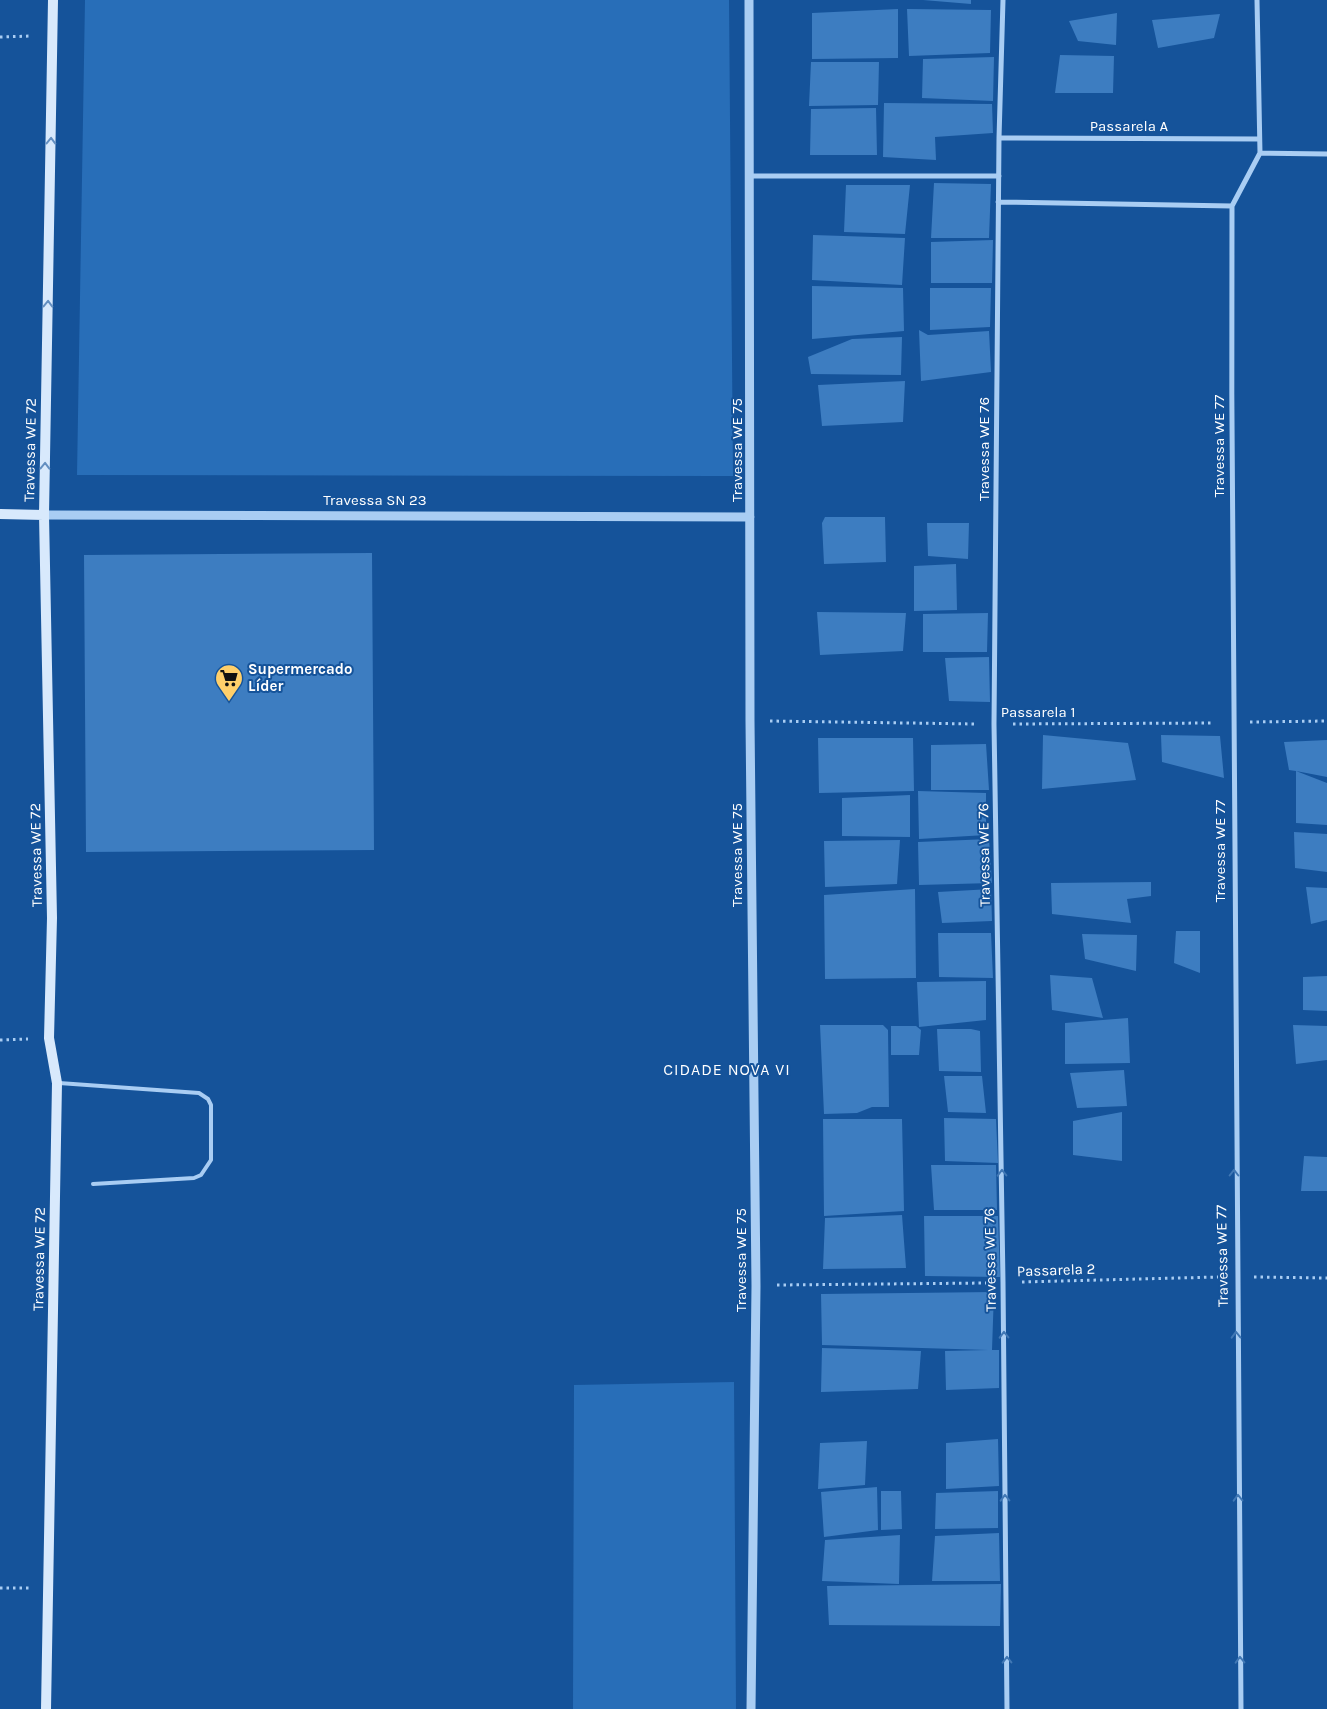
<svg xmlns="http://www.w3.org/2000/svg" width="1327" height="1709" font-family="Karla,sans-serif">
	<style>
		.green { fill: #286eb8 }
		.building { fill: #3d7dc1 }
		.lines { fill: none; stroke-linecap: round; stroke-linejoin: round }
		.path { stroke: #a9cdf3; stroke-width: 3; stroke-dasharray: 2.5 4; stroke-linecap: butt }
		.service { stroke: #a9cdf3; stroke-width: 4 }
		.minor { stroke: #a9cdf3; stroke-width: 5 }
		.tertiary { stroke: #a9cdf3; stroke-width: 9 }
		.secondary { stroke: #d8e9fc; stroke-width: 10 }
		.oneway { stroke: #638fc1 }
		.oneway2 { stroke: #4178b5 }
		.labels { text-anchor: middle; stroke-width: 4; stroke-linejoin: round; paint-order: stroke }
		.street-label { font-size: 15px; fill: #fff; stroke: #15539a }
		.poi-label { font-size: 15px; font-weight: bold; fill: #fff; stroke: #15539a; text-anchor: start }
		.neighbourhood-label { font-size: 16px; letter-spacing: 1px; fill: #fff; stroke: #15539a }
	</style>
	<rect width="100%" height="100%" fill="#15539a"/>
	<path class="green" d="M85,0H729L733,476L77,475Z
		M734,1382L736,1709H573L574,1385Z"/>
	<path class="building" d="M923,0H971V4Z
		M898,9V58L812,59V13Z
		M907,9L991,10L990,53L909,56Z
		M1117,13L1116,45L1078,41L1069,21Z
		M1220,14L1214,38L1158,48L1152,20Z
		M1060,55L1114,56L1113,93H1055Z
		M994,57L993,101L922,98L923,59Z
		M811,62H879L878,105L809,106Z
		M884,103L992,104L993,133L935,137L936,160L883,157Z
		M876,108L877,155H810L811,109Z
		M934,183L991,184L989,238H931Z
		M846,185H910L905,234L844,232Z
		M813,235L905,238L902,285L812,280Z
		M993,240L992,283H931V242Z
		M812,286L903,288L904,331L812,339Z
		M930,288H991L990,327L930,330Z
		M919,330L928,335L989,331L991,372L921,381Z
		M902,337L901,375L811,374L808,357L852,339Z
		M905,381L903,422L822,426L818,385Z
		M825,517H885L886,562L824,564L822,523Z
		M927,523H969L968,559L928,556Z
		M372,553L374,850L86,852L84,555Z
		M956,564L957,610L914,611V566Z
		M817,612L906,613L903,651L820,655Z
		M988,613L987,652H923V614Z
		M989,657L990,702L949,701L945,658Z
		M1043,735L1128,743L1136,780L1042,789Z
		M1161,735L1220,736L1224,778L1162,762Z
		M818,738H913L914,791L819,793Z
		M1327,740V777L1296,771L1327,783V825L1296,823V771L1289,770L1284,742Z
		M986,744L989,790H931V745Z
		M918,791L986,793V835L919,839Z
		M910,795V837L842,836V798Z
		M1294,832L1327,834V872L1295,868Z
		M989,839L992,883L919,885L918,842Z
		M900,840L897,884L825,887L824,841Z
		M1151,882V896L1127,899L1131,923L1052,914L1051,883Z
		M1306,887L1327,888V920L1311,924Z
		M915,889L916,978L825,979L824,895Z
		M991,889L992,921L942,923L938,892Z
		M1176,931H1200V973L1174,963Z
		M938,933H991L993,978L939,977Z
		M1082,934L1137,935L1136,971L1085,959Z
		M1050,975L1092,978L1103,1018L1052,1010Z
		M1327,976V1011L1303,1010V977Z
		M986,981V1020L919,1027L917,982Z
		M1128,1018L1130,1063L1065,1064V1023Z
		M820,1025H883L888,1030L889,1107H872L857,1113L824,1114Z
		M1293,1025L1327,1026V1060L1296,1064Z
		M891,1026H916L921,1030L919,1055H891Z
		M937,1029H971L980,1031L981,1072L939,1071Z
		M1124,1070L1127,1106L1077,1108L1070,1073Z
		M944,1076H982L986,1113L948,1112Z
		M1122,1112V1161L1073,1155V1121Z
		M944,1118L996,1119L998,1163L945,1161Z
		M823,1119H902L904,1211L824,1216Z
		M1304,1156L1327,1157V1191H1301Z
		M931,1165H996L997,1210H934Z
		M902,1215L906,1268L823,1269L825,1218Z
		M924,1216H998L1000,1277L925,1276Z
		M994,1292L992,1350H999V1388L946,1390L945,1351L988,1350L822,1345L821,1294Z
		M822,1348L921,1351L918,1389L821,1392Z
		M998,1439L999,1486L946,1489V1443Z
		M867,1441L865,1485L818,1489L820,1443Z
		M877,1487L878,1530L824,1537L821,1492Z
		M881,1491H901L902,1529L881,1530Z
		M998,1491V1528L935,1529L936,1493Z
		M999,1533L1000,1581H932L935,1536Z
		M900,1535L899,1584L822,1581L825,1540Z
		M1001,1584L1000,1626L829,1625L827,1586Z"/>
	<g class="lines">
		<path class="path" d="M0,37L32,36
			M770,721L976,724
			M1250,722L1327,721
			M1013,724L1214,723
			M0,1040L28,1039
			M1254,1277L1327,1278
			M1022,1282L1218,1277
			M777,1285L986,1283
			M0,1588H29"/>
		<path class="service" d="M59,1083L199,1093L208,1099L211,1105V1160L201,1175L194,1178L93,1184"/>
		<path class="minor" d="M1003,0L999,138L994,724L1003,1282L1007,1709
			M999,138L1258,139
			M1260,153L1327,154
			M749,176H999
			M998,202L1232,206
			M1241,1709C1234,1208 1231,707 1232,206L1260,153L1257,0"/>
		<path class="tertiary" d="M749,0L750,721L756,1286L751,1709
			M44,515L750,517"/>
		<path class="secondary" d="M0,514L44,515
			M46,1709L57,1083L49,1038L52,918L44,515L53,0"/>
	</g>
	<defs><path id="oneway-chevron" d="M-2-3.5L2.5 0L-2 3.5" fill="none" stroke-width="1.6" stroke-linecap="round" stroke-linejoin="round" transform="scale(1.25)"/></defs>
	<g class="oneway">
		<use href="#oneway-chevron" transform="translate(51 141) rotate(-89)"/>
		<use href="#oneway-chevron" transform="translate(48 304) rotate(-89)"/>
		<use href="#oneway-chevron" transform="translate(45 466) rotate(-89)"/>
	</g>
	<g class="oneway2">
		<use href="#oneway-chevron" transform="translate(1002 1173) rotate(-91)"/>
		<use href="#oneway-chevron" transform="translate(1234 1173) rotate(-90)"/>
		<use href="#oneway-chevron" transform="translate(1004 1335) rotate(-91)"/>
		<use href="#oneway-chevron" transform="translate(1236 1335) rotate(-91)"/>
		<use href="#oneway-chevron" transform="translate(1005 1498) rotate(-91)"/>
		<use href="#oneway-chevron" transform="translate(1238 1498) rotate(-91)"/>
		<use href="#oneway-chevron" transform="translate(1007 1660) rotate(-91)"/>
		<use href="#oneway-chevron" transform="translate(1240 1660) rotate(-91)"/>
	</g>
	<defs>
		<g id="supermarket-pin" transform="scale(1.4375)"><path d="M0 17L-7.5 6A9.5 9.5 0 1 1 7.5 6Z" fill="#ffcf6a" stroke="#15539a"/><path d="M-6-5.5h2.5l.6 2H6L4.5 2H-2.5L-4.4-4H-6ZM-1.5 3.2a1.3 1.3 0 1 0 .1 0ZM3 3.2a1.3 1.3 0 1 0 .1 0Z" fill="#111"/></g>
	</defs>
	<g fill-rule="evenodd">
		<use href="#supermarket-pin" x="229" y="678"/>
	</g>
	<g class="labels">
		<g class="street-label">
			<text x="1129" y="131">Passarela A</text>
			<text transform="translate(1219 446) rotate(-90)" y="5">Travessa WE 77</text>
			<text transform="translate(984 449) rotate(-90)" y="5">Travessa WE 76</text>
			<text transform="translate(30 450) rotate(-89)" y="5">Travessa WE 72</text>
			<text transform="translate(737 450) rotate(-90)" y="5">Travessa WE 75</text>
			<text x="375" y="505">Travessa SN 23</text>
			<text x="1038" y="717">Passarela 1</text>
			<text transform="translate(1220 851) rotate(-90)" y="5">Travessa WE 77</text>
			<text transform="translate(36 855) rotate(-91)" y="5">Travessa WE 72</text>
			<text transform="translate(737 855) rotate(-90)" y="5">Travessa WE 75</text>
			<text transform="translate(984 855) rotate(-91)" y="5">Travessa WE 76</text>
			<text transform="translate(1222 1256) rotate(-91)" y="5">Travessa WE 77</text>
			<text transform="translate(39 1259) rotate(-89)" y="5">Travessa WE 72</text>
			<text transform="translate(741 1260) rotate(-90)" y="5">Travessa WE 75</text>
			<text transform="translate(990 1260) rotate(-91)" y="5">Travessa WE 76</text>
			<text transform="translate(1056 1270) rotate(-2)" y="5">Passarela 2</text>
		</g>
		<g class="poi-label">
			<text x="248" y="674">Supermercado<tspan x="248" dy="17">Líder</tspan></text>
		</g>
		<g class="neighbourhood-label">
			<text x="727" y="1075">CIDADE NOVA VI</text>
		</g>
	</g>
</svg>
